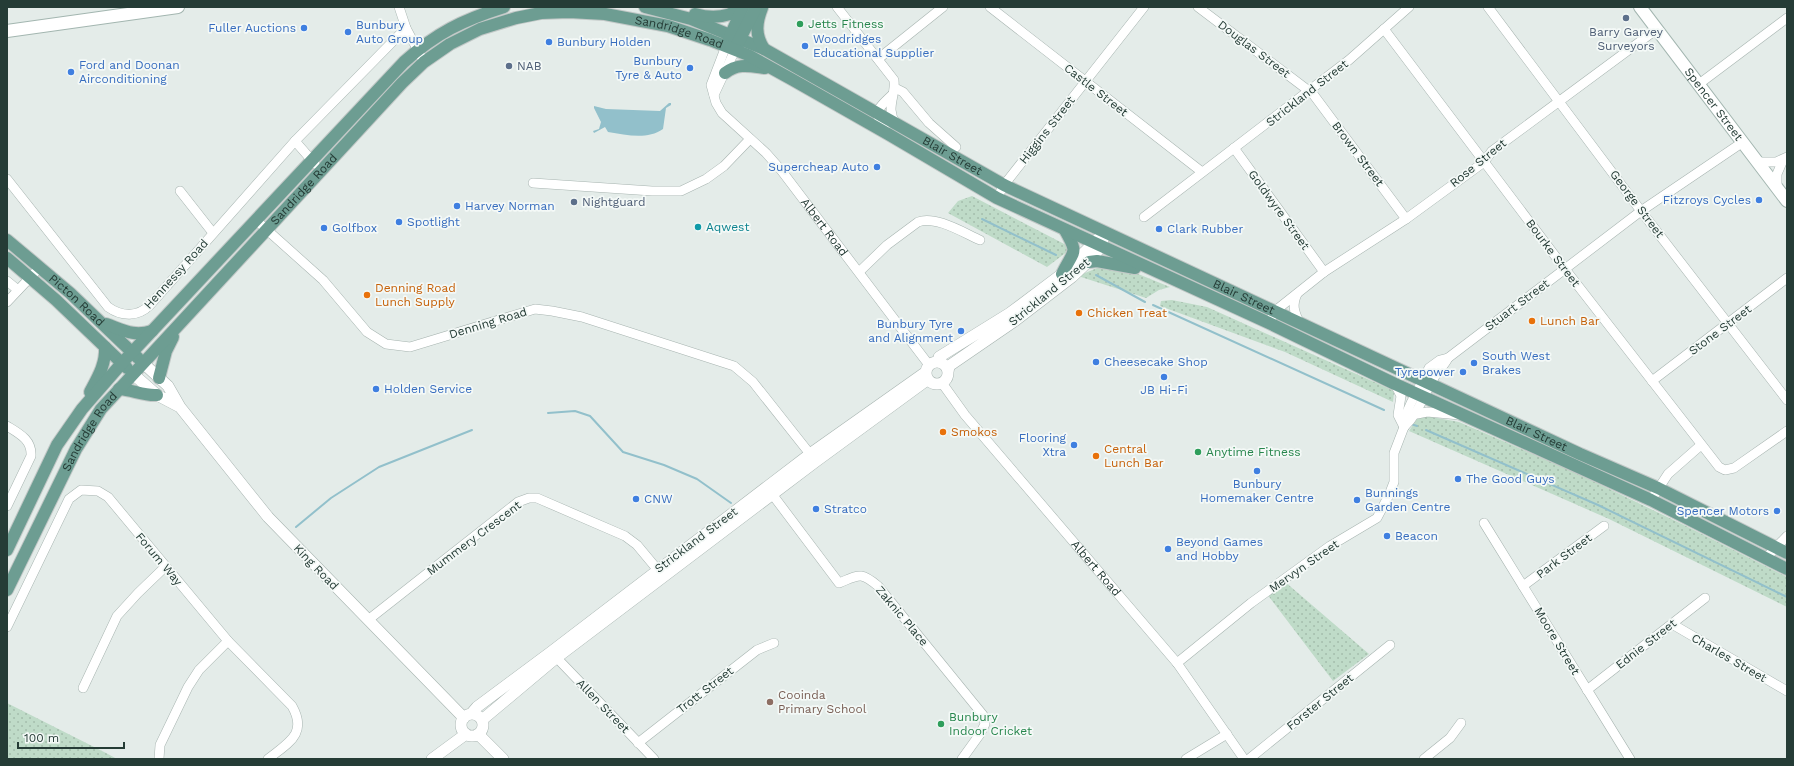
<svg xmlns="http://www.w3.org/2000/svg" width="1794" height="766" font-family="'Work Sans',sans-serif">
	<style>
		.green { fill: url(#green-dots) }
		.water { fill: #92c0cb }
		.lines { fill: none; stroke-linecap: round; stroke-linejoin: round }
		.stream { stroke: #92c0cb; stroke-width: 2 }
		.minor-casing { stroke: #a7b4b0; stroke-width: 10 }
		.tertiary-casing { stroke: #a7b4b0; stroke-width: 12 }
		.secondary-casing { stroke: #a3b6b0; stroke-width: 14 }
		.primary-casing { stroke: #c2c8c7; stroke-width: 14 }
		.minor { stroke: #fff; stroke-width: 9 }
		.tertiary { stroke: #fff; stroke-width: 11 }
		.secondary { stroke: #fff; stroke-width: 12 }
		.primary { stroke: #6d9d92; stroke-width: 12 }
		.service-dot { fill: #5c6f8a; stroke: #f4f9f7; stroke-width: 1.5 }
		.leisure-dot { fill: #2e9e5b; stroke: #f4f9f7; stroke-width: 1.5 }
		.shop-dot { fill: #3f7fe0; stroke: #f4f9f7; stroke-width: 1.5 }
		.culture-dot { fill: #0f9aa8; stroke: #f4f9f7; stroke-width: 1.5 }
		.food-dot { fill: #e8710a; stroke: #f4f9f7; stroke-width: 1.5 }
		.education-dot { fill: #8d6e63; stroke: #f4f9f7; stroke-width: 1.5 }
		.labels { text-anchor: middle; stroke-width: 3.5; stroke-linejoin: round; paint-order: stroke }
		.leisure-label { font-size: 12px; fill: #27864d; stroke: #f4f9f7; text-anchor: start }
		.shop-label { font-size: 12px; fill: #366cbe; stroke: #f4f9f7; text-anchor: start }
		.street-label { font-size: 12px; fill: #253c36; stroke: #f4f9f7 }
		.service-label { font-size: 12px; fill: #4e5e75; stroke: #f4f9f7; text-anchor: start }
		.culture-label { font-size: 12px; fill: #0d838f; stroke: #f4f9f7; text-anchor: start }
		.food-label { font-size: 12px; fill: #c56008; stroke: #f4f9f7; text-anchor: start }
		.education-label { font-size: 12px; fill: #785e54; stroke: #f4f9f7; text-anchor: start }
	</style>
	<defs>
		<pattern id="green-dots" width="8" height="8" patternUnits="userSpaceOnUse"><rect width="8" height="8" fill="#bfdbc8"/><path d="M2 2h.1M6 6h.1" fill="none" stroke="#a4bdac" stroke-width="1.8" stroke-linecap="round"/></pattern>
	</defs>
	<rect width="100%" height="100%" fill="#e4ece9"/>
	<path class="green" d="M972,196L1072,248L1047,267L948,213L958,201Z
		M1121,267L1170,287L1159,290L1146,298L1078,276L1097,268Z
		M1172,300L1207,307L1392,390L1394,393L1393,402L1285,352L1160,306L1161,301Z
		M1426,416L1459,422L1572,471L1686,526L1787,577V607L1609,519L1409,431L1417,419Z
		M1284,581L1369,654L1333,681L1267,594Z
		M7,703L106,753L117,759H7Z"/>
	<path class="water" d="M669,103H671V105L666,108L663,129C647,140 627,135 608,132L605,127L594,133L593,131L599,129L601,122L594,108V106L606,109L660,111Z"/>
	<g class="lines">
		<path class="stream" d="M982,219L1056,255
			M1096,275L1145,302
			M1153,305L1384,410
			M548,413L575,411L590,416L623,452L664,465L697,479L731,503
			M1411,424L1417,426
			M1426,430L1598,505L1787,597
			M296,527L331,498L379,467L472,430"/>
		<g class="minor-casing">
			<g id="minor">
				<path d="M399,7L406,28L424,62"/>
				<path d="M837,7L894,80C896,97 885,108 896,124"/>
				<path d="M990,7L1202,172"/>
				<path d="M1198,7L1313,94L1406,219"/>
				<path d="M1488,7L1641,211L1787,400"/>
				<path d="M1384,29L1565,269L1719,467L1725,470L1734,468L1787,431"/>
				<path id="s1" d="M726,46L711,85L716,103L722,113L766,153L781,170L929,365"/>
				<path d="M878,59L943,7"/>
				<path d="M1699,84L1787,18"/>
				<path d="M895,88L903,92L929,123L956,147"/>
				<path d="M714,95L735,50"/>
				<path d="M887,132C873,113 875,111 892,95"/>
				<path d="M295,141L315,164"/>
				<path d="M1234,148L1324,272"/>
				<path d="M1758,162H1776L1787,157"/>
				<path d="M7,179L108,307C122,317 138,317 150,305L295,141L406,28"/>
				<path d="M533,183L652,191H681L706,179L724,166L750,139"/>
				<path d="M1777,187V174L1783,160"/>
				<path d="M180,191L213,233"/>
				<path d="M997,198L1004,185L1144,7"/>
				<path d="M1144,217L1349,60L1409,7"/>
				<path d="M256,220L323,280L367,332L386,344L410,347L535,309L552,311L582,317L734,366L753,382L814,459"/>
				<path d="M859,272L887,245L918,222C935,215 964,233 980,240"/>
				<path d="M7,281L18,290"/>
				<path d="M1297,294C1292,305 1294,311 1299,322"/>
				<path d="M7,302L40,267"/>
				<path d="M1269,323L1275,311L1324,272L1406,219L1484,162L1492,151L1657,29"/>
				<path d="M1652,381L1787,278"/>
				<path id="s2" d="M942,383L965,415L1177,663L1244,759"/>
				<path d="M1395,384L1401,396L1398,415L1404,427"/>
				<path d="M1417,414L1427,412L1460,415"/>
				<path d="M7,426C20,434 32,440 31,456L7,506"/>
				<path d="M1404,427C1421,411 1424,391 1437,373C1441,368 1445,364 1448,358"/>
				<path d="M769,490L839,583C859,575 860,571 878,586L983,715L985,724L980,734L962,759"/>
				<path d="M1651,500L1668,474L1701,445"/>
				<path d="M1484,523L1630,759"/>
				<path d="M1766,558L1787,536"/>
				<path d="M1523,586L1604,526"/>
				<path d="M368,620L518,502L529,498H537L625,536L637,545L662,575"/>
				<path d="M1672,624L1787,691"/>
				<path d="M7,627L69,499L81,490L98,491L108,497L228,641L292,706C308,734 288,743 268,759"/>
				<path d="M553,654L654,759"/>
				<path d="M1177,663L1251,603L1330,546L1377,518L1389,495L1394,482V453L1404,427L1406,414L1411,403L1429,368L1440,360L1448,358L1641,211L1743,142"/>
				<path d="M83,688L117,616L138,593L165,567"/>
				<path d="M1587,690L1705,598"/>
				<path d="M638,743L757,650L774,643"/>
				<path d="M159,759L160,745L188,687L199,670L228,641"/>
				<path d="M1186,759L1227,734"/>
				<path d="M1249,759L1390,645"/>
				<path d="M1424,759L1450,738L1461,723"/>
			</g>
		</g>
		<g class="tertiary-casing">
			<path id="tertiary" d="M926 373a11 11 0 1 1 22 0a11 11 0 1 1-22 0Z
				M938,362L939,357L1010,313L1062,274L1100,237
				M143,363L168,386L180,407L268,517L464,718
				M948,372L949,366L1016,320L1072,277L1094,256L1101,246L1105,233
				M133,374L157,395L180,407
				M461 725a11 11 0 1 1 22 0a11 11 0 1 1-22 0Z
				M471,714L477,707L551,652L810,454L926,372
				M482,720L556,658L815,462L927,380
				M478,734L503,759
				M432,759L466,734"/>
		</g>
		<g class="secondary-casing">
			<g id="secondary">
				<path id="s3" d="M1640,7L1787,201"/>
				<path d="M7,31L178,7"/>
			</g>
		</g>
		<g class="primary-casing">
			<g id="primary">
				<path id="s4" d="M645,7L691,19L764,49L1004,185L1580,454L1658,488L1787,553"/>
				<path d="M762,8C756,23 755,35 764,49"/>
				<path d="M695,14C712,19 728,18 743,7"/>
				<path d="M728,41L743,7"/>
				<path d="M737,45L756,7"/>
				<path d="M725,73C738,63 749,66 765,68"/>
				<path id="s5" d="M7,240L70,293L138,358"/>
				<path d="M7,258L56,300L127,368"/>
				<path d="M1089,262L1097,261L1135,268"/>
				<path d="M1062,274C1074,249 1079,255 1065,230"/>
				<path d="M106,324C123,330 134,337 152,331"/>
				<path d="M159,378L166,351L173,337"/>
				<path d="M119,389C133,390 144,396 157,395"/>
				<path d="M90,392C98,377 106,364 105,347"/>
				<path d="M7,550L57,445L82,409L122,363L404,62C436,33 463,20 504,7"/>
				<path id="s6" d="M7,590L76,449L101,409L402,83L424,62L450,44L480,29L516,18L541,13L569,12L605,14L668,26L710,40L748,55L793,80L888,134L997,198L1269,323L1395,384L1651,500L1787,569"/>
			</g>
		</g>
		<use href="#minor" class="minor"/>
		<use href="#tertiary" class="tertiary"/>
		<use href="#secondary" class="secondary"/>
		<use href="#primary" class="primary"/>
	</g>
	<g class="service-dot">
		<circle cx="1626" cy="18" r="4"/>
		<circle cx="509" cy="66" r="4"/>
		<circle cx="574" cy="202" r="4"/>
	</g>
	<g class="leisure-dot">
		<circle cx="800" cy="24" r="4"/>
		<circle cx="1198" cy="452" r="4"/>
		<circle cx="941" cy="724" r="4"/>
	</g>
	<g class="shop-dot">
		<circle cx="304" cy="28" r="4"/>
		<circle cx="348" cy="32" r="4"/>
		<circle cx="549" cy="42" r="4"/>
		<circle cx="805" cy="46" r="4"/>
		<circle cx="690" cy="68" r="4"/>
		<circle cx="71" cy="72" r="4"/>
		<circle cx="877" cy="167" r="4"/>
		<circle cx="1759" cy="200" r="4"/>
		<circle cx="457" cy="206" r="4"/>
		<circle cx="399" cy="222" r="4"/>
		<circle cx="324" cy="228" r="4"/>
		<circle cx="1159" cy="229" r="4"/>
		<circle cx="961" cy="331" r="4"/>
		<circle cx="1096" cy="362" r="4"/>
		<circle cx="1474" cy="363" r="4"/>
		<circle cx="1463" cy="372" r="4"/>
		<circle cx="1164" cy="377" r="4"/>
		<circle cx="376" cy="389" r="4"/>
		<circle cx="1074" cy="445" r="4"/>
		<circle cx="1257" cy="471" r="4"/>
		<circle cx="1458" cy="479" r="4"/>
		<circle cx="636" cy="499" r="4"/>
		<circle cx="1357" cy="500" r="4"/>
		<circle cx="816" cy="509" r="4"/>
		<circle cx="1777" cy="511" r="4"/>
		<circle cx="1387" cy="536" r="4"/>
		<circle cx="1168" cy="549" r="4"/>
	</g>
	<circle class="culture-dot" cx="698" cy="227" r="4"/>
	<g class="food-dot">
		<circle cx="367" cy="295" r="4"/>
		<circle cx="1079" cy="313" r="4"/>
		<circle cx="1532" cy="321" r="4"/>
		<circle cx="943" cy="432" r="4"/>
		<circle cx="1096" cy="456" r="4"/>
	</g>
	<circle class="education-dot" cx="770" cy="702" r="4"/>
	<g class="labels">
		<g class="leisure-label">
			<text x="808" y="28">Jetts Fitness</text>
			<text x="1206" y="456">Anytime Fitness</text>
			<text x="949" y="721">Bunbury<tspan x="949" dy="14">Indoor Cricket</tspan></text>
		</g>
		<g class="shop-label">
			<text x="356" y="29">Bunbury<tspan x="356" dy="14">Auto Group</tspan></text>
			<text x="296" y="32" text-anchor="end">Fuller Auctions</text>
			<text x="813" y="43">Woodridges<tspan x="813" dy="14">Educational Supplier</tspan></text>
			<text x="557" y="46">Bunbury Holden</text>
			<text x="682" y="65" text-anchor="end">Bunbury<tspan x="682" dy="14">Tyre &amp; Auto</tspan></text>
			<text x="79" y="69">Ford and Doonan<tspan x="79" dy="14">Airconditioning</tspan></text>
			<text x="869" y="171" text-anchor="end">Supercheap Auto</text>
			<text x="1751" y="204" text-anchor="end">Fitzroys Cycles</text>
			<text x="465" y="210">Harvey Norman</text>
			<text x="407" y="226">Spotlight</text>
			<text x="332" y="232">Golfbox</text>
			<text x="1167" y="233">Clark Rubber</text>
			<text x="953" y="328" text-anchor="end">Bunbury Tyre<tspan x="953" dy="14">and Alignment</tspan></text>
			<text x="1482" y="360">South West<tspan x="1482" dy="14">Brakes</tspan></text>
			<text x="1104" y="366">Cheesecake Shop</text>
			<text x="1455" y="376" text-anchor="end">Tyrepower</text>
			<text x="384" y="393">Holden Service</text>
			<text x="1164" y="394" text-anchor="middle">JB Hi-Fi</text>
			<text x="1066" y="442" text-anchor="end">Flooring<tspan x="1066" dy="14">Xtra</tspan></text>
			<text x="1466" y="483">The Good Guys</text>
			<text x="1257" y="488" text-anchor="middle">Bunbury<tspan x="1257" dy="14">Homemaker Centre</tspan></text>
			<text x="1365" y="497">Bunnings<tspan x="1365" dy="14">Garden Centre</tspan></text>
			<text x="644" y="503">CNW</text>
			<text x="824" y="513">Stratco</text>
			<text x="1769" y="515" text-anchor="end">Spencer Motors</text>
			<text x="1395" y="540">Beacon</text>
			<text x="1176" y="546">Beyond Games<tspan x="1176" dy="14">and Hobby</tspan></text>
		</g>
		<g class="street-label">
			<text dy="4" stroke="none"><textPath href="#s6" startOffset="947">Sandridge Road</textPath></text>
			<text transform="translate(1254 49) rotate(37)" y="4">Douglas Street</text>
			<text transform="translate(1096 90) rotate(38)" y="4">Castle Street</text>
			<text transform="translate(1307 93) rotate(-38)" y="4">Strickland Street</text>
			<text dy="4" stroke="none"><textPath href="#s3" startOffset="122">Spencer Street</textPath></text>
			<text transform="translate(1047 130) rotate(-52)" y="4">Higgins Street</text>
			<text transform="translate(1358 154) rotate(53)" y="4">Brown Street</text>
			<text dy="4" stroke="none"><textPath href="#s4" startOffset="343">Blair Street</textPath></text>
			<text transform="translate(1478 163) rotate(-39)" y="4">Rose Street</text>
			<text dy="4" stroke="none"><textPath href="#s6" startOffset="503">Sandridge Road</textPath></text>
			<text transform="translate(1637 204) rotate(53)" y="4">George Street</text>
			<text transform="translate(1279 210) rotate(54)" y="4">Goldwyre Street</text>
			<text dy="4" stroke="none"><textPath href="#s1" startOffset="226">Albert Road</textPath></text>
			<text transform="translate(1553 253) rotate(53)" y="4">Bourke Street</text>
			<text transform="translate(176 274) rotate(-48)" y="4">Hennessy Road</text>
			<text transform="translate(1049 292) rotate(-39)" y="4">Strickland Street</text>
			<text dy="4" stroke="none"><textPath href="#s4" startOffset="667">Blair Street</textPath></text>
			<text dy="4" stroke="none"><textPath href="#s5" startOffset="92">Picton Road</textPath></text>
			<text transform="translate(1517 305) rotate(-37)" y="4">Stuart Street</text>
			<text transform="translate(488 323) rotate(-17)" y="4">Denning Road</text>
			<text transform="translate(1720 330) rotate(-37)" y="4">Stone Street</text>
			<text dy="4" stroke="none"><textPath href="#s6" startOffset="179">Sandridge Road</textPath></text>
			<text dy="4" stroke="none"><textPath href="#s4" startOffset="990">Blair Street</textPath></text>
			<text transform="translate(474 538) rotate(-37)" y="4">Mummery Crescent</text>
			<text transform="translate(696 540) rotate(-37)" y="4">Strickland Street</text>
			<text transform="translate(1564 556) rotate(-37)" y="4">Park Street</text>
			<text transform="translate(159 559) rotate(50)" y="4">Forum Way</text>
			<text transform="translate(1304 566) rotate(-35)" y="4">Mervyn Street</text>
			<text transform="translate(316 567) rotate(46)" y="4">King Road</text>
			<text dy="4" stroke="none"><textPath href="#s2" startOffset="241">Albert Road</textPath></text>
			<text transform="translate(902 616) rotate(50)" y="4">Zaknic Place</text>
			<text transform="translate(1557 641) rotate(59)" y="4">Moore Street</text>
			<text transform="translate(1646 644) rotate(-38)" y="4">Ednie Street</text>
			<text transform="translate(1729 658) rotate(30)" y="4">Charles Street</text>
			<text transform="translate(705 690) rotate(-38)" y="4">Trott Street</text>
			<text transform="translate(1320 702) rotate(-39)" y="4">Forster Street</text>
			<text transform="translate(603 706) rotate(46)" y="4">Allen Street</text>
		</g>
		<g class="service-label">
			<text x="1626" y="36" text-anchor="middle">Barry Garvey<tspan x="1626" dy="14">Surveyors</tspan></text>
			<text x="517" y="70">NAB</text>
			<text x="582" y="206">Nightguard</text>
		</g>
		<g class="culture-label">
			<text x="706" y="231">Aqwest</text>
		</g>
		<g class="food-label">
			<text x="375" y="292">Denning Road<tspan x="375" dy="14">Lunch Supply</tspan></text>
			<text x="1087" y="317">Chicken Treat</text>
			<text x="1540" y="325">Lunch Bar</text>
			<text x="951" y="436">Smokos</text>
			<text x="1104" y="453">Central<tspan x="1104" dy="14">Lunch Bar</tspan></text>
		</g>
		<g class="education-label">
			<text x="778" y="699">Cooinda<tspan x="778" dy="14">Primary School</tspan></text>
		</g>
	</g>
	<rect width="1794" height="766" fill="none" stroke="#253c36" stroke-width="16"/>
	<path d="M18 742v6h106v-6" fill="none" stroke="#253c36" stroke-width="2"/>
	<text x="24" y="742" font-size="12" fill="#253c36" stroke="#f4f9f7" stroke-width="3" paint-order="stroke">100 m</text>
</svg>
